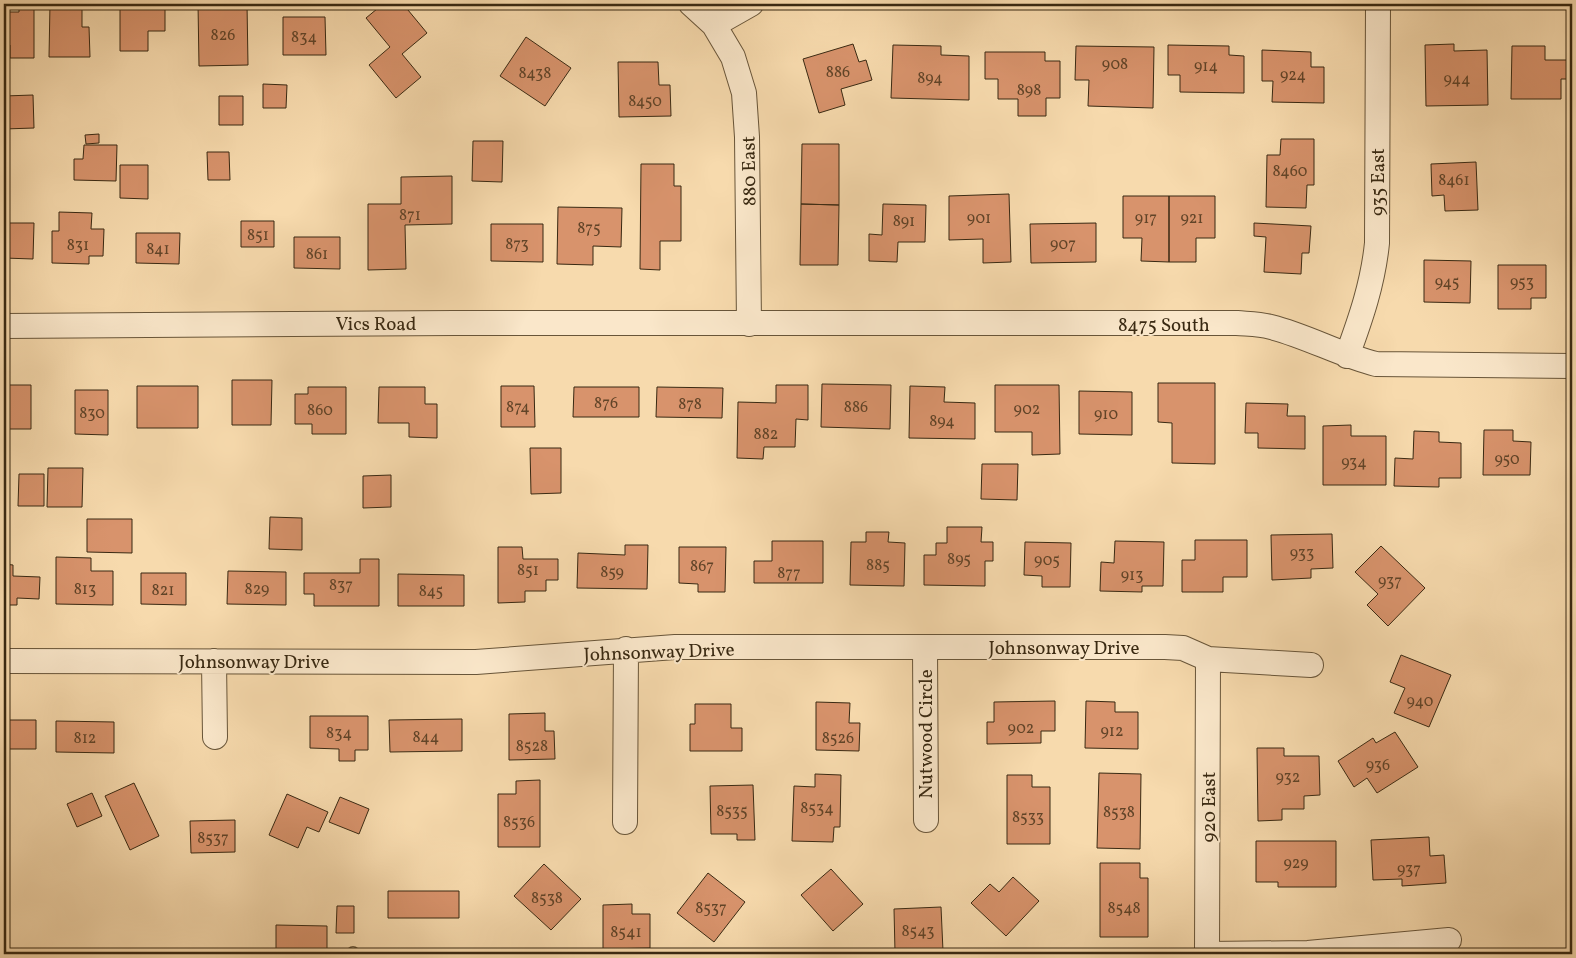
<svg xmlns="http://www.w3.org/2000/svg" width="1576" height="958" font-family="Vollkorn,serif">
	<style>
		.building { fill: #d8936c; stroke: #392912 }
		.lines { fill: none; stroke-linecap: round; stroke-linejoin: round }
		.lane-casing { stroke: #685539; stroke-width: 14 }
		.street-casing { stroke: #685539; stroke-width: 26 }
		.lane { stroke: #fae7ca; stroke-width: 11 }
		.street { stroke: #fae7ca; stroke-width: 24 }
		.labels { text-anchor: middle; stroke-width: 4; stroke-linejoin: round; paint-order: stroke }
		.number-label { font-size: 16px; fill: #614428 }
		.street-label { font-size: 19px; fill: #392912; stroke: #fae7ca }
	</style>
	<rect width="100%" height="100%" fill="#f7daad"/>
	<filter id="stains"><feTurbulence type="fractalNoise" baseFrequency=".004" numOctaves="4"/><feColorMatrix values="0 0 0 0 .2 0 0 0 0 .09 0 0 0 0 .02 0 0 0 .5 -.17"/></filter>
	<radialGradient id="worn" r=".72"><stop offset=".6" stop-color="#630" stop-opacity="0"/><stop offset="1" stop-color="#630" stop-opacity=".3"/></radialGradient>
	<path class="building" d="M19,4H34V58H10V45H4V12H19Z
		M50,4H82V27H89L90,57H49Z
		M120,4H165V31H148V51H120Z
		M198,4H247L248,65L199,66Z
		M383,4H403L427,33L402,54L421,77L396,98L369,65L390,47L366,18Z
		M524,4H569V5L524,6Z
		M283,17H325L326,55H283Z
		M526,37L571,68L545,106L500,76Z
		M853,44L859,62L866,60L872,80L841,89L845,105L819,113L803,59Z
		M1454,44V51L1487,50L1488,105L1426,106L1425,45Z
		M893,45L941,46V55L969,56V100L891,98Z
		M1168,45L1229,46V55L1244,56V93L1180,92V75H1168Z
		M1076,46L1154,47L1153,108L1088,106L1089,80H1075Z
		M1512,46H1545V60H1569V79H1561V99H1511Z
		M1262,50L1311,52V67H1324V103L1272,102L1273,81H1262Z
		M985,52H1045V61H1060V98H1046V116H1018V99H998V79H985Z
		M618,62H658L659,85H670L671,116L619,117Z
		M263,84L287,85L286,108H263Z
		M33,95L34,128L4,129V96Z
		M219,96H243V125H219Z
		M99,134V143L86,144L85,135Z
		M1281,139H1314V185H1307L1306,208L1266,207L1267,155H1280Z
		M473,141H503L502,182L472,181Z
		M802,144H839V205L801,204Z
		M84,145H117L116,181L74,180V159H83Z
		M1572,149V195H1571Z
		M207,152H229L230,180H208Z
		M1476,162L1478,210L1445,211L1444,195L1432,196L1431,164Z
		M641,164H674V186H681V241H660V270L640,269Z
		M120,165H148V199L120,198Z
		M452,176V224L405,225L406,269L368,270V204H401V177Z
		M1009,194L1011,262L983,263V239L949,240V196Z
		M1123,196H1169V262L1141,261L1142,238H1123Z
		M1169,196H1215V238H1196V262H1169Z
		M801,204L839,205L838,265H800Z
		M883,204L926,205L925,242H898L897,262L869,261V234L882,235Z
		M558,207L622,208L621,247L593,246V265L557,264Z
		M59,212L92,213L91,229H104L103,256H89V264L52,263V231H59Z
		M241,221H274V247H241Z
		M4,223H34L33,259L4,258Z
		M1096,223V262L1031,263L1030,224Z
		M1254,223L1311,226L1309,253H1302L1301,274L1264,272L1266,237L1254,236Z
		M491,224H543V262L491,261Z
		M136,233H180L179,264L136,263Z
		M294,237H340V269L294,268Z
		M1424,260L1471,261L1470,303L1424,302Z
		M1498,265H1546V298H1531V309H1498Z
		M232,380H272L271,425H232Z
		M1158,383H1215V464L1172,463V423L1158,422Z
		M822,384L891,385L890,429L821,427Z
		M4,385H31V429H4Z
		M776,385H808V420L796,419L795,447H764L763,459L737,458L738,402L776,403Z
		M995,385H1059L1060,454L1032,455V432H995Z
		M137,386H198V428H137Z
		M501,386H534L535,427H501Z
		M910,386L945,387L944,402L975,403V439L909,438Z
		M308,387H346V434H312V424H295V394H308Z
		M379,387H425V404H437V438L409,437V423H378Z
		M574,387H639V417H573Z
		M657,387L723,388L722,418L656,417Z
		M75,390H108V435L75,434Z
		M1079,391L1132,392V435L1079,434Z
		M1246,403L1288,404L1287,416H1305V449L1258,448V433H1245Z
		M1351,425V436H1386V485H1323V426Z
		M1484,430H1513V441L1531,442L1530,475H1483Z
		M1414,431L1439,432V442L1461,443V478H1439V487L1394,486L1395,458L1413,459Z
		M530,448H561V493L531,494Z
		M982,464H1018L1017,500L981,499Z
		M48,468H83L82,507H47Z
		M19,474H44V506H18Z
		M391,475V507L363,508V476Z
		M270,517L302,518V550L269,549Z
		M87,519H132V553L87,552Z
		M947,527H982L981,542H993V561H985V586L924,585V555H936V543H947Z
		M866,532H889L888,542L905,543L904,586L850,585L851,542H866Z
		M1332,534L1333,568L1311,569V578L1272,580L1271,535Z
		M1195,540H1247V577H1223V592H1182V560H1195Z
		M772,541H823V583H754V561H772Z
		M1115,541L1164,542L1163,586H1142V592L1100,591L1101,562L1114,563Z
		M1025,542L1071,543L1070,587H1042V576L1024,575Z
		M625,545H648L647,589L577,588L578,553L625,555Z
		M1381,546L1425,588L1388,626L1367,605L1378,594L1355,572Z
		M498,547H522L523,559H558V580H546V591H525V602L498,603Z
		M679,547H726L725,592H698V584L679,583Z
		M56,557L91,558V571H113V605L56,604Z
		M360,559H379V606H314V594H304V573H360Z
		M4,564L13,565V576L40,577L39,599L17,598V605H4Z
		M228,571L286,572V605L227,604Z
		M141,573H186V605L141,604Z
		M398,574L464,575V606H398Z
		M1401,655L1451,675L1429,727L1394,713L1405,688L1390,682Z
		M1055,701V731H1041V743L987,744V722H994V702Z
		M1086,701L1115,702V712H1138V749L1085,748Z
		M816,702L850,703L849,723H860L859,751L816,750Z
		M695,704H731V728H742V751H690V724H695Z
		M545,713V731H554L555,759L509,760V714Z
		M310,716H368V750H355V761H339V749L310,748Z
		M462,719V751L390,752L389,720Z
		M4,720H36V749H8V760H4Z
		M56,721L114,722V753L56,752Z
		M1395,732L1418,767L1377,793L1367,778L1354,787L1338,761L1373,738L1376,743Z
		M1257,748H1284V756H1319L1320,795L1304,796V809H1282V820L1258,821Z
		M1099,773L1141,774L1140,849L1097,848Z
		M815,774L841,775L840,827H834L833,842L792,841L794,786L815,787Z
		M1007,775H1032V787H1050V844H1007Z
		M540,780V847H498V794H516V781Z
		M134,783L159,836L130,850L105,796Z
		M753,785L755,840H737V834H711L710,786Z
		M92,793L102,816L77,827L67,804Z
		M287,794L328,812L319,832L307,827L298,848L269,835Z
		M340,797L369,809L359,834L329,822Z
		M235,820V852L191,853L190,821Z
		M1429,837L1430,856L1444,855L1446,883L1402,886V879L1373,880L1371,840Z
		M1256,841H1336V887H1278V882H1256Z
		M1100,863H1140V878H1148V937H1100Z
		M544,864L581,899L551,930L514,896Z
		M831,869L863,904L833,931L801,895Z
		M708,873L745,902L714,942L677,913Z
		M1013,877L1039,901L1006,936L971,903L990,884L999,892Z
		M388,891H459V918H388Z
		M632,904V914H650V948L603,949V905Z
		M337,906H354V933H336Z
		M941,907L943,951L895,952L894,909Z
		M276,925L327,926V954H276Z"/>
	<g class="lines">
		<g class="lane-casing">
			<path id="lane" d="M353,953V954"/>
		</g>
		<g class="street-casing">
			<path id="street" d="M691,4L714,25L733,57L744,93L747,137L749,324
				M714,25L751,4
				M4,326L454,323H1237C1248,324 1260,324 1271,327C1307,336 1340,355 1376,364L1572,366
				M1347,356C1361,318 1373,283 1377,243L1378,4
				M925,648L926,820
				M4,661L476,662L675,647H1165L1183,648L1208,659L1311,665
				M214,661L215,737
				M625,822L626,649
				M1207,954L1208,659
				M1207,954L1308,953L1449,940"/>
		</g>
		<use href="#lane" class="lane"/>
		<use href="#street" class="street"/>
	</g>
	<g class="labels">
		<g class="number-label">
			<text x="223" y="40">826</text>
			<text x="304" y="42">834</text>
			<text x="1115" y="69">908</text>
			<text x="1206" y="71">914</text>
			<text x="838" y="77">886</text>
			<text x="535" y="78">8438</text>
			<text x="1293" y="80">924</text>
			<text x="930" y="83">894</text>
			<text x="1457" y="84">944</text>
			<text x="1029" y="95">898</text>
			<text x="645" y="106">8450</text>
			<text x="1290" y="176">8460</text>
			<text x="1454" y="185">8461</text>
			<text x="410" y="220">871</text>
			<text x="979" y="223">901</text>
			<text x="1146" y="223">917</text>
			<text x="1192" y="223">921</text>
			<text x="904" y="226">891</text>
			<text x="589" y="233">875</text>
			<text x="258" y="240">851</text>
			<text x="517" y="249">873</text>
			<text x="1063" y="249">907</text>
			<text x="78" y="250">831</text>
			<text x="158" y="254">841</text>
			<text x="317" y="259">861</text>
			<text x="1447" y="287">945</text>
			<text x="1522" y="287">953</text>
			<text x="606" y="408">876</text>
			<text x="690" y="409">878</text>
			<text x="518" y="412">874</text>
			<text x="856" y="412">886</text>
			<text x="1027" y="414">902</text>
			<text x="320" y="415">860</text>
			<text x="92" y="418">830</text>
			<text x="1106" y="419">910</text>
			<text x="942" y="426">894</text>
			<text x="766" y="439">882</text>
			<text x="1507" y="464">950</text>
			<text x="1354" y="467">934</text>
			<text x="1302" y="558">933</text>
			<text x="959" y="564">895</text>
			<text x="1047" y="565">905</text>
			<text x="878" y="570">885</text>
			<text x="702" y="571">867</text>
			<text x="528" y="575">851</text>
			<text x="612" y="577">859</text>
			<text x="789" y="578">877</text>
			<text x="1132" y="580">913</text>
			<text x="1390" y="586">937</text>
			<text x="341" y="590">837</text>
			<text x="85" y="594">813</text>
			<text x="257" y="594">829</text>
			<text x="163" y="595">821</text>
			<text x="431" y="596">845</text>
			<text x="1420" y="706">940</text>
			<text x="1021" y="733">902</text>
			<text x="1112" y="736">912</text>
			<text x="339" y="738">834</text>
			<text x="426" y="742">844</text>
			<text x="85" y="743">812</text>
			<text x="838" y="743">8526</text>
			<text x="532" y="751">8528</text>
			<text x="1378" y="770">936</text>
			<text x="1288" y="782">932</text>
			<text x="817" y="813">8534</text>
			<text x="732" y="816">8535</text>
			<text x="1119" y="817">8538</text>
			<text x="1028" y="822">8533</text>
			<text x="519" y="827">8536</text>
			<text x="213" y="843">8537</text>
			<text x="1296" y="868">929</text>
			<text x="1409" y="874">937</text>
			<text x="547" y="903">8538</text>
			<text x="711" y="913">8537</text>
			<text x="1124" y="913">8548</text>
			<text x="918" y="936">8543</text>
			<text x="626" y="937">8541</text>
		</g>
		<g class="street-label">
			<text transform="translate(748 171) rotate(-91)" y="7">880 East</text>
			<text transform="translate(1377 182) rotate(-90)" y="7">935 East</text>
			<text x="376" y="330">Vics Road</text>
			<text x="1164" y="331">8475 South</text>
			<text x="1064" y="654">Johnsonway Drive</text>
			<text transform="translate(659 651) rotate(-2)" y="7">Johnsonway Drive</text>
			<text x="254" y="668">Johnsonway Drive</text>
			<text transform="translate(925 734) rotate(-90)" y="7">Nutwood Circle</text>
			<text transform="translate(1208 807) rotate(-90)" y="7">920 East</text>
		</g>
	</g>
	<rect width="1576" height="958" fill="none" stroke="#f7daad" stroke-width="20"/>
	<rect x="5" y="5" width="1566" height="948" fill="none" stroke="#392912" stroke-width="2.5"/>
	<rect x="10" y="10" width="1556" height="938" fill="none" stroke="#392912"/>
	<rect width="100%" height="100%" filter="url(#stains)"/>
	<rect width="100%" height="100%" fill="url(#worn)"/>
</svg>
